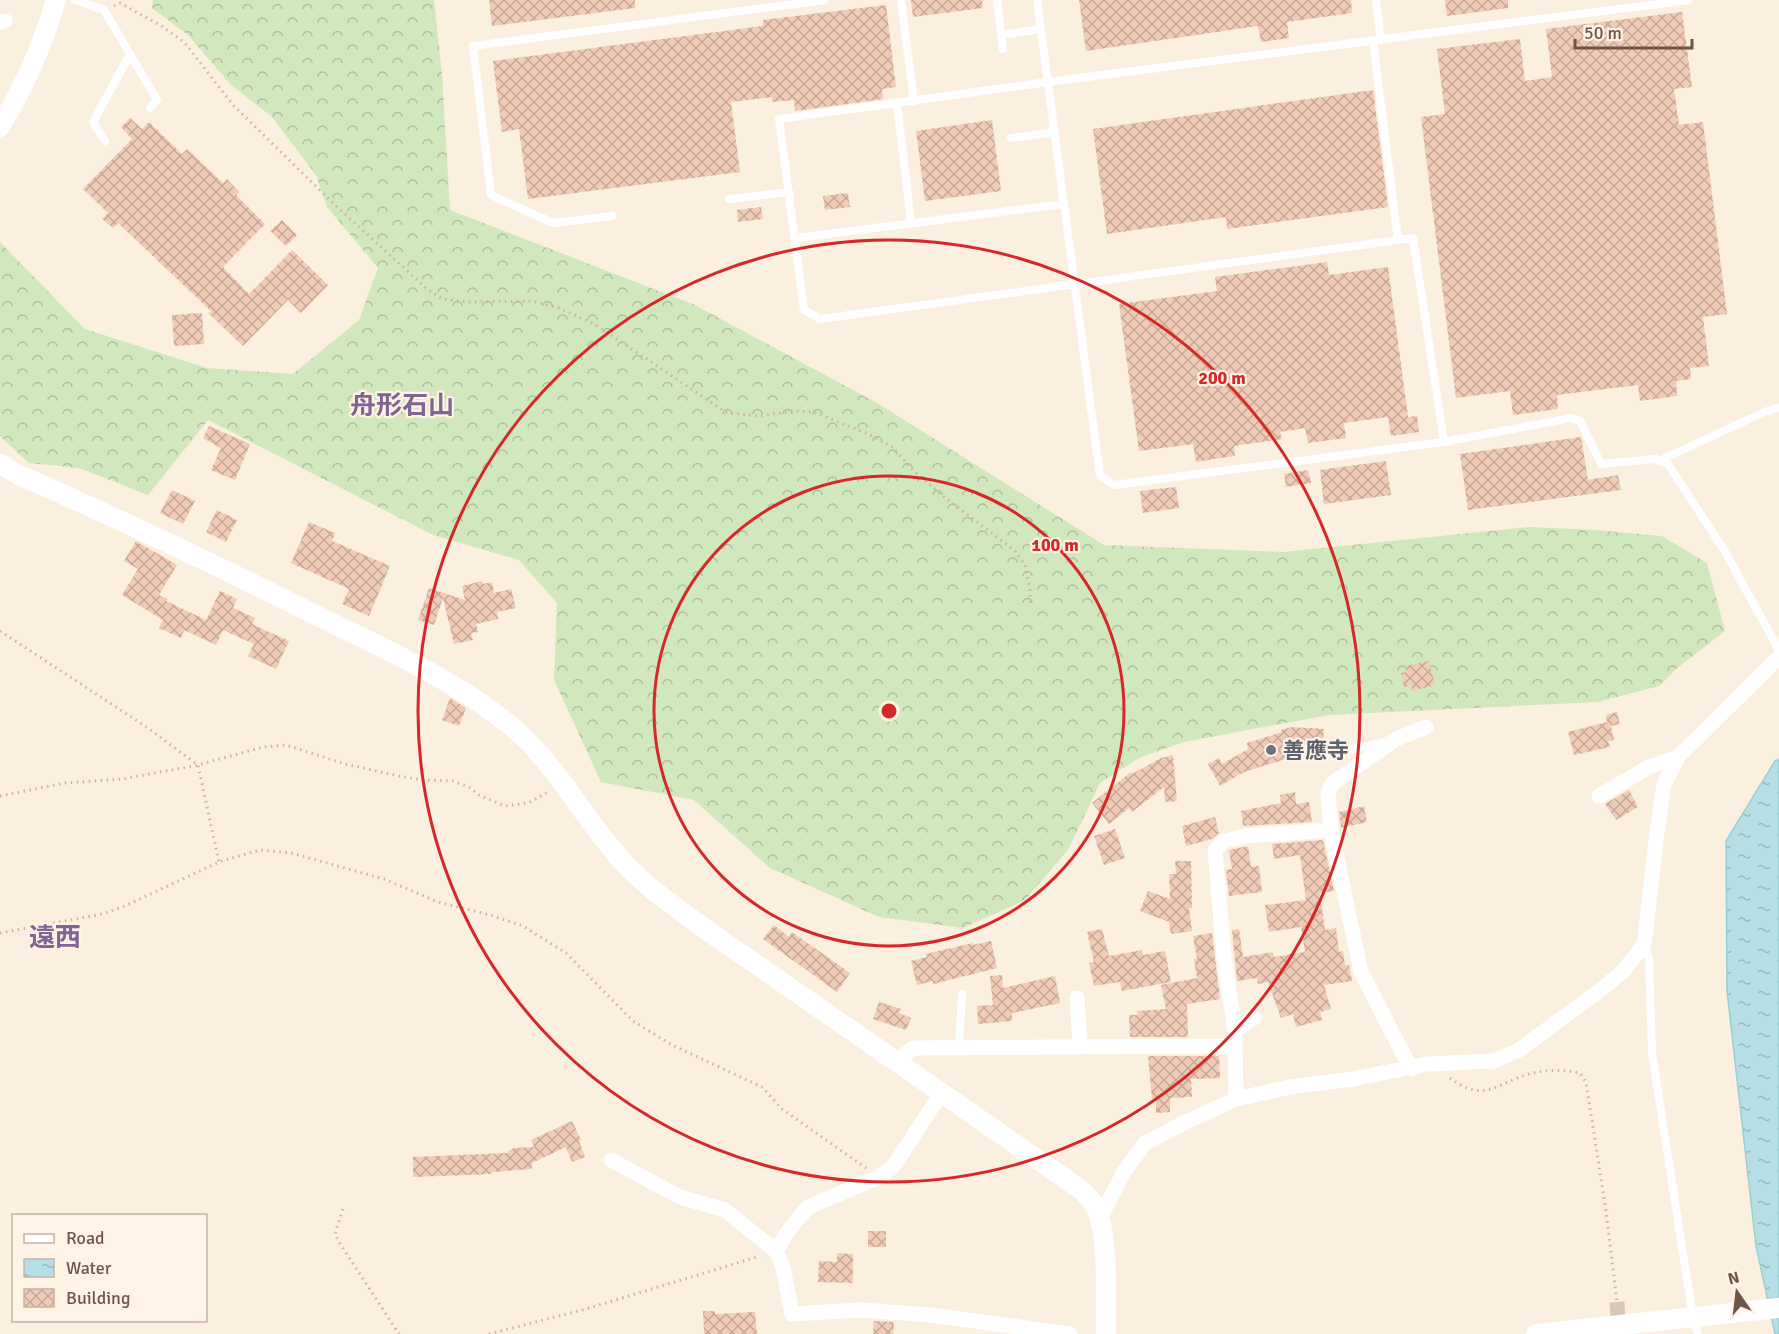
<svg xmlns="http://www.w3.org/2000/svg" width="1779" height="1334" font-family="Signika,'Noto Sans JP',sans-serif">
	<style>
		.forest { fill: url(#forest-crowns) }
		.water { fill: url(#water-ripples); stroke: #9bcfd5; stroke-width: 1.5 }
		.building { fill: url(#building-cross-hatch) }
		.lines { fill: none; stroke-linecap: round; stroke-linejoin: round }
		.street-tunnel { stroke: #d8c8b9; stroke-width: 15; stroke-dasharray: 15 8; stroke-linecap: butt }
		.path { stroke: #d4af9b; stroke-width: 3; stroke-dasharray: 1.5 4.5; stroke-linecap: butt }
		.lane { stroke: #fff; stroke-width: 8 }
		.street { stroke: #fff; stroke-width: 15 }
		.secondary { stroke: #fff; stroke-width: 20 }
		.ring { fill: none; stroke: #d62828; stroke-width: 3 }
		.worship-dot { fill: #6b7280; stroke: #fff3e5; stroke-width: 2 }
		.labels { text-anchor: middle; stroke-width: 4.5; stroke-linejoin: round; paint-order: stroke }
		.worship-label { font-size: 22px; font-weight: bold; fill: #5b616d; stroke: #fff3e5; text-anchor: start }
		.quarter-label { font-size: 26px; font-weight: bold; fill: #816394; stroke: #fff3e5 }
		.centre { fill: #d62828; stroke: #fff3e5; stroke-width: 3 }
		.ring-label { font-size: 18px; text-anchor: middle; font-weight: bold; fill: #d62828; stroke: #fff3e5; stroke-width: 4.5; stroke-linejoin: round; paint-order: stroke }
	</style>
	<defs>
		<pattern id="forest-crowns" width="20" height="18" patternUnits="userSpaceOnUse" patternTransform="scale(1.5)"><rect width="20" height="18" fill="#d1e8bf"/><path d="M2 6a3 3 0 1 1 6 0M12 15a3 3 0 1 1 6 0" fill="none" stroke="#aebf9d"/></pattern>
		<pattern id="water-ripples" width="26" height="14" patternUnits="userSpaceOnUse" patternTransform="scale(1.5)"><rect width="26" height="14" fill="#b5dfe4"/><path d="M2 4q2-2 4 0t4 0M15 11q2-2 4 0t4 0" fill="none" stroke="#98b7bb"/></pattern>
		<pattern id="building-cross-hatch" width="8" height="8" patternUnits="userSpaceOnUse" patternTransform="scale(1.5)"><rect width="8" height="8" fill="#f0cbb7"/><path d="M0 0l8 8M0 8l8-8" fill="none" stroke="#c7a797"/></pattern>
	</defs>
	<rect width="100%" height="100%" fill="#fbefdf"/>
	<path class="forest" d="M153,0H434L442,74L450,210L695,305L877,403L1104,545L1284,552L1529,527L1595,530L1662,536L1707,563L1725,631L1676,669L1659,686L1598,702L1329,715L1184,742L1139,758L1100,783L1068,850L1025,900L963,928L879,917L770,868L694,800L601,782L554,680L557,603L519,560L433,535L208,420L148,495L79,468L29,463L0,436V242L85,329L207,368L293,374L359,320L378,268L327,207L316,175L271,116L231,85L188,35L152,8Z"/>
	<path class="water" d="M1779,759V1334H1775L1756,1246L1727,991L1726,841L1775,761Z"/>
	<path class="building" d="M489,0H635V8L492,26Z
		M911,0H982L983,8L913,17Z
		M1079,0H1351L1352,13L1287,22L1289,38L1261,42L1258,26L1086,51Z
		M1445,0H1508V8L1447,16Z
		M886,5L896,87L882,89L883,99L795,111L794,100L773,102L772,97L731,102L740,172L528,199L519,129L502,132L493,61L763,26V20Z
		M1682,12L1692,87L1674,89L1679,125L1703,122L1727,314L1703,317L1709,366L1690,368L1691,379L1676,381L1677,396L1640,401L1638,385L1557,395L1558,409L1513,415L1510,391L1456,398L1421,117L1445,114L1437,49L1520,39L1525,81L1552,77L1546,29Z
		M1373,90L1388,207L1227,229L1226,217L1107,234L1093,129Z
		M130,118L142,129L149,122L182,154L187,149L223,183L227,179L239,192L236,195L265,224L223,267L249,294L292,250L328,285L301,313L288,300L243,346L208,313L212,312L118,223L113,228L102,219L108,213L83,189L132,139L121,127Z
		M992,120L1001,191L925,201L916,131Z
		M848,193L850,207L825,210L823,196Z
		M761,207L763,219L738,222L737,210Z
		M282,220L297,235L286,246L270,231Z
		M1327,262L1329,275L1388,267L1408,417L1417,416L1419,432L1391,436L1388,417L1344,423L1346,438L1308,443L1305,428L1280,432L1282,439L1234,446L1235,456L1220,458L1196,462L1193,444L1139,451L1119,304L1217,291L1215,277Z
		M202,313L204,344L174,346L172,315Z
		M209,426L250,444L235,480L211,470L221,448L203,438Z
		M1581,437L1588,480L1618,475L1621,490L1468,510L1460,454Z
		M1386,461L1391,495L1324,504L1320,470Z
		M1308,470L1311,483L1286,487L1284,474Z
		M1176,487L1179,508L1143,513L1140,491Z
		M172,490L195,501L183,524L160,513Z
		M217,510L237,520L226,542L206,532Z
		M309,522L335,533L332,541L390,566L369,616L342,604L349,589L291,563Z
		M136,541L177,565L159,595L167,599L166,601L206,620L220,591L237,599L233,608L255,618L252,624L289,641L276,669L248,656L254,644L223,630L216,645L184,630L181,638L159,628L163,620L122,595L138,569L124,561Z
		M482,581L483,584L492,582L494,593L511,589L516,608L497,612L498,619L476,624L478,632L471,633L473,640L454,644L443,598L434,625L418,620L429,588L465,600L462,586Z
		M1429,661L1435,685L1412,691L1411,685L1404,687L1401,673L1407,672L1406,666Z
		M450,698L466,708L459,726L442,720Z
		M1617,712L1620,724L1611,726L1614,740L1608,741L1610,747L1574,755L1568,732L1607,722L1606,715Z
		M1292,727L1324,729L1323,747L1300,745L1302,752L1285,757L1286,759L1244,772L1220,786L1208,764L1219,758L1222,764L1248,749L1247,743L1282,732L1281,730Z
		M1173,755L1177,801L1165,802L1164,787L1132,812L1129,808L1109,824L1092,803L1131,772L1132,774L1161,758Z
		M1629,790L1638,807L1616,820L1605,804Z
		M1295,792L1296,804L1309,802L1312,822L1243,826L1241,811L1281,803L1280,795Z
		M1364,806L1367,822L1341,828L1339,812Z
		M1215,817L1219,833L1212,839L1186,846L1182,826Z
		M1115,829L1125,858L1104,865L1094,836Z
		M1323,840L1334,891L1320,893L1325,930L1336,928L1339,952L1343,951L1345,965H1349L1352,981L1324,985L1331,1009L1320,1012L1322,1020L1296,1027L1293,1014L1281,1018L1268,982L1258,984L1257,978L1237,981L1232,930L1239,929L1243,957L1273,952L1274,957L1305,952L1301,927L1269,932L1265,905L1306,900L1300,855L1274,859L1272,844Z
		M1248,846L1251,867L1259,866L1262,892L1229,896L1226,870L1232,869L1229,850Z
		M1175,861H1191L1192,908H1189L1192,931L1171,934L1169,922L1140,911L1148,891L1170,899L1169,874H1176Z
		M774,925L789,937L792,932L850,973L837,992L763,939Z
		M1102,929L1109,956L1142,950L1143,955L1165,951L1171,982L1122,991L1120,982L1094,986L1089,963L1094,962L1087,932Z
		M1212,933L1220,999L1187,1004L1188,1037H1130L1129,1015H1138L1137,1011L1166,1009L1161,985L1197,978L1194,959H1197L1193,936Z
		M991,941L997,968L933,984V981L917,985L911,961L927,957L926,954L973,943V945Z
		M1002,975L1003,988L1055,976L1060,1003L1012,1013V1021L978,1024L977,1006L993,1005L990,976Z
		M879,1002L901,1009L899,1013L911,1018L906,1030L873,1019Z
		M1148,1056H1219L1220,1078L1191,1079L1192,1097L1170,1098V1112L1156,1113V1098L1152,1099Z
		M572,1121L581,1140L579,1141L585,1157L572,1162L566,1147L532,1163V1169L492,1172V1174L413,1177V1157L508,1153V1151L514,1148L534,1147L531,1140Z
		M868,1231H886V1247H868Z
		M837,1253L853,1254V1283L818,1282L819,1261L837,1262Z
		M703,1311H715V1314L755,1312L757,1334H704Z
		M874,1321L894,1322L893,1334H873Z"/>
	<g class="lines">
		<path class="street-tunnel" d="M1617,1302L1619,1334"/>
		<path class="path" d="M114,6L120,3L160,25L184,42L233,105L333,203L427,289L442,299L469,302L532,301L559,308L596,325L727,413L759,416L795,411L814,412L866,433L891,446L915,472L943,496L1015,551L1025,565L1030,589V606
			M0,631L145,726L198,765L219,862
			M0,796L65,783L123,779L198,765L263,747L286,745L345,764L399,776L423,780L453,781L469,787L479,795L505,806L528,803L548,792
			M0,933L102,914L125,906L219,862L239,856L260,850L291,853L384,879L438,902L490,915L523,926L566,953L633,1021L672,1045L762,1087L782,1109L866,1168
			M1450,1078C1486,1105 1498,1081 1533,1073C1549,1069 1565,1070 1580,1073L1586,1082L1606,1211L1617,1302
			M343,1209L335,1234L339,1242L399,1334
			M489,1334L586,1309L760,1256"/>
		<path class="lane" d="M75,0L104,10L157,100L150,108
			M901,0L914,101
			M997,0L1003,49
			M1037,0L1100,476L1114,485L1444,442L1571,418L1580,421L1601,464L1655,459L1668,464L1724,550L1779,650
			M1376,0L1381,40
			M1002,35L1041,29
			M1373,41L1398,240
			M897,103L911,223
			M1011,138L1055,132
			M105,141L93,122L130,54
			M729,199L789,192
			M612,216L553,223L491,195L473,46L825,0
			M795,238L1064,204
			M1444,442L1413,238L820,319L804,310L779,119L1048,82L1689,0
			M1659,461L1764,412L1778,408
			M1329,754L1386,742
			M1644,945L1649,958L1652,1053L1693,1318L1698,1334
			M959,1047L962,994"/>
		<path class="street" d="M0,22L5,21
			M1599,796L1649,767L1678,757
			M1077,998L1080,1046
			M1235,1031L1254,1018
			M897,1062L913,1048L1236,1046
			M1411,1069L1361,972L1331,830L1328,792L1333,783L1396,739L1426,727
			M1236,1099L1235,1031L1224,957L1215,850L1224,841L1245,836L1331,830
			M611,1160L680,1197L725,1210L776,1251L783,1268L792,1314L862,1310L931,1315L1070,1334
			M1100,1218L1124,1172L1145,1143L1186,1122L1236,1099L1290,1087L1353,1079L1427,1064L1494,1061L1519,1050L1603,988L1623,971L1644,945L1657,832L1664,784L1678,757L1779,657
			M776,1251L788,1231L808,1207L879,1177L893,1167L942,1092"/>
		<path class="secondary" d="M0,127C26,83 41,49 56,0
			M0,464L19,475C120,519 220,567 318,616C388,651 459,681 518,732C555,765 580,811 612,849C638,882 674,906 708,931L1083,1191C1087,1196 1092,1200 1095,1206C1109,1234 1106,1301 1106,1334
			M1536,1334L1779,1308"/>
	</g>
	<g class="ring">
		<circle cx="889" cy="711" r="235"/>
		<circle cx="889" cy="711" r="471"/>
	</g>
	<circle class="worship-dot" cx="1271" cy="750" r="6"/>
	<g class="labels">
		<g class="worship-label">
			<text x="1283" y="758">善應寺</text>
		</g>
		<g class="quarter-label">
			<text x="402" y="414">舟形石山</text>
			<text x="55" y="946">遠西</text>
		</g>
	</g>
	<circle cx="889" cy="711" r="9" class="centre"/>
	<g class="ring-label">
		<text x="1222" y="384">200 m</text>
		<text x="1055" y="551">100 m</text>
	</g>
	<rect x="12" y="1214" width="195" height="108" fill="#fff3e5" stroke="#c6b3a6" stroke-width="1.5"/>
	<rect x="24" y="1234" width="30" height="9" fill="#ffffff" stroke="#c6b3a6" stroke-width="1.5"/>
	<text x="66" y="1244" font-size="18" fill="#705448">Road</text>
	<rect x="24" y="1259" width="30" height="18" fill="url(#water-ripples)" stroke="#c6b3a6" stroke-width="1.5"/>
	<text x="66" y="1274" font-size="18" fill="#705448">Water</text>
	<rect x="24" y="1289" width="30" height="18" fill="url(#building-cross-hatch)" stroke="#c6b3a6" stroke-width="1.5"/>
	<text x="66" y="1304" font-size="18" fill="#705448">Building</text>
	<g transform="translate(1737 1292) rotate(346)" stroke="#fff3e5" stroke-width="4.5" paint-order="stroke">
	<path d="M0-4.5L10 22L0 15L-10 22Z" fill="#705448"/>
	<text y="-9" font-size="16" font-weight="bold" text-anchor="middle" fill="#705448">N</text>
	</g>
	<path d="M1575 39v9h117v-9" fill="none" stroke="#705448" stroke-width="3"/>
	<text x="1584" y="39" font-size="18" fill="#705448" stroke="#fff3e5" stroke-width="4.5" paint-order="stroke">50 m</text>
</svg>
